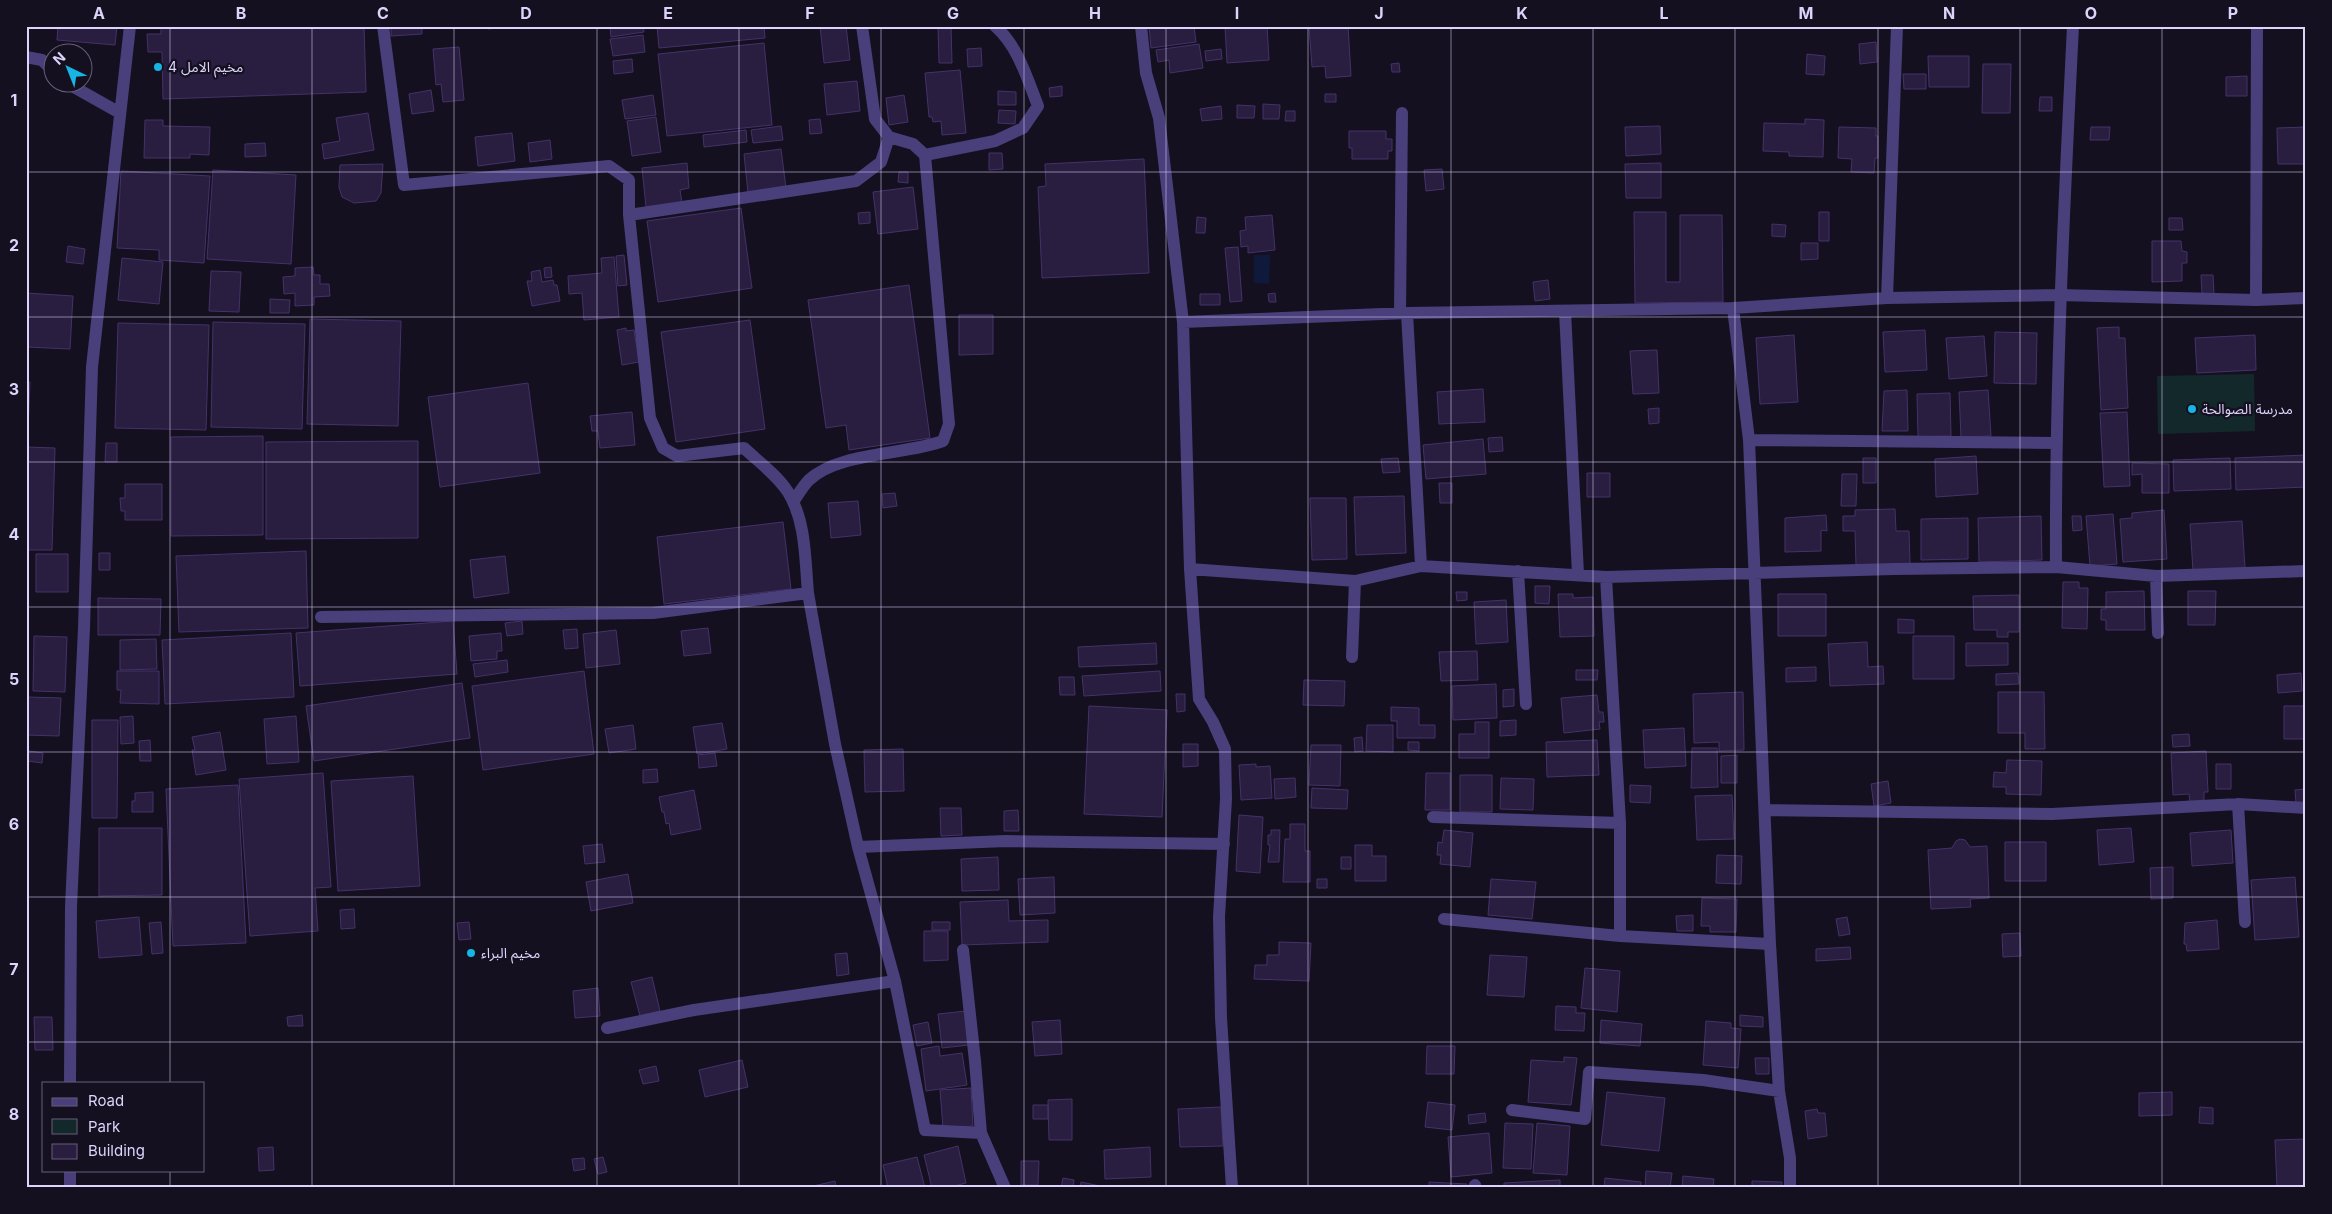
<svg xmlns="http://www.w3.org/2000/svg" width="2332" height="1214" font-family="Inter,'Noto Sans Arabic',sans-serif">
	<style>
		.green { fill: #13282a }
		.water { fill: #0e193b }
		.building { fill: #291d40; stroke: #443269 }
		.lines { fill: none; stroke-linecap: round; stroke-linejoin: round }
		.minor { stroke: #493f7b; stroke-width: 12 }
		.grid { fill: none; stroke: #ddd3fb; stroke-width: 1; stroke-opacity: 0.55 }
		.poi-dot { fill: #17b5e3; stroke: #151020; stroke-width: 2 }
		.labels { text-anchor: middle; stroke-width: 4.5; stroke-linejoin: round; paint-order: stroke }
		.poi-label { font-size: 14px; fill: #ddd3fb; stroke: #151020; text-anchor: start }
		.neatline { fill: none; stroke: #ddd3fb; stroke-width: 2 }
		.grid-label { font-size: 16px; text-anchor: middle; font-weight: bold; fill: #ddd3fb }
	</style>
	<rect width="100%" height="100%" fill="#151020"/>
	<path class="green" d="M2254,374L2255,431L2158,434L2157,376Z"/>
	<path class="water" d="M1254,255H1270L1269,284L1254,283Z"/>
	<path class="building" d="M58,26H117L115,45L57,40Z
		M161,26H364L366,92L163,99L162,52H148L147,34H161Z
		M391,26H422V34L391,36Z
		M487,26H516L488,29Z
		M610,26H643L644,32L611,37Z
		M657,26H764L765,38L659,48Z
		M820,26H846L850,60L824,63Z
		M938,26H951L952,63H939Z
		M1149,26H1194L1196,42L1151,48Z
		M1225,26H1267L1269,60L1227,63Z
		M1348,26L1351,76L1326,78L1325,66L1312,67L1309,27Z
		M643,35L645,52L613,56L610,39Z
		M1876,42L1877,62L1860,64L1859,44Z
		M764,43L772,125L667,136L658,54Z
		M1199,44L1203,68L1170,73L1169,60L1158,62L1156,50Z
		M459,47L464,100L443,102L441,84L436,85L433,49Z
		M981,48L982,66L968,67L967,49Z
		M1221,49L1222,59L1206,61L1205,51Z
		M1807,54L1825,56L1824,75L1806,74Z
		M1928,56H1969V87H1929Z
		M632,59L633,72L614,74L613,61Z
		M1399,63L1400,72H1392L1391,64Z
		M1983,64H2011L2010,113H1982Z
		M960,70L966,133L942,135L941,121L933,122L932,117H929L925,73Z
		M1903,74H1926V89H1904Z
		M2247,76V96H2226V77Z
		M857,81L860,111L827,115L824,84Z
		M1062,86V96L1050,97L1049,88Z
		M431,90L434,111L412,114L409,94Z
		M998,91L1016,92V105H998Z
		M1325,94H1336V102H1325Z
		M653,95L656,115L625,119L622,100Z
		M904,95L908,122L889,125L886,98Z
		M2040,97H2052V111H2039Z
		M1263,104L1280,105L1279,119H1263Z
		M1237,105L1255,106L1254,118H1237Z
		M1221,106L1222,119L1202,121L1200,109Z
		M999,110L1016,111L1015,124L998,123Z
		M1286,111H1295V121H1285Z
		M368,113L374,150L324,159L322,144L340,141L336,118Z
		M656,117L661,152L632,156L627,121Z
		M820,119L822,133L810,134L809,120Z
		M1805,119L1824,120L1823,157L1789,156V152L1763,151L1764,123L1805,124Z
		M145,120H163V126L210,127L209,155L190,154V158H144Z
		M781,126L783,140L753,143L751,130Z
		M1660,126L1661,154L1626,156L1625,127Z
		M1839,127L1876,128V136H1878V158H1875L1874,173L1851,172L1852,159L1838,158Z
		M2091,127H2110L2109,140H2090Z
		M2306,127V164H2278L2277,128Z
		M746,130L747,142L704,147L703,135Z
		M1349,131H1386V139H1392V151H1388V159H1352V148H1349Z
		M512,133L515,161L478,166L475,137Z
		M550,140L552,159L530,162L528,143Z
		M265,143L266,156L245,157V144Z
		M781,149L786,188L748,193L744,154Z
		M989,153H1002L1003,169L989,170Z
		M1144,159L1149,273L1042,278L1038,187L1046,186L1045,164Z
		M687,163L689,188L680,190L682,203L646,207L642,168Z
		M1661,163V198H1626L1625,164Z
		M383,164L381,193L376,201L354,203L342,197L339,187L340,165Z
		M1442,169L1444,189L1426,191L1424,170Z
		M213,170L296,175L291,264L207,259Z
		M121,171L210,176L204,263L159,260V250L117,248Z
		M899,172H908V183L898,182Z
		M913,187L918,229L878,234L873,192Z
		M741,208L752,288L658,302L647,221Z
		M870,212V223L859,224L858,213Z
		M1634,212H1666V282H1680V215H1722L1723,302L1635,303Z
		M1819,212H1829V241H1819Z
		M1272,215L1275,250L1248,253V246L1241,247L1240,231L1246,230L1245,217Z
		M1197,217L1206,218L1205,233H1196Z
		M2169,218H2182L2183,230H2169Z
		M1772,224L1786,225L1785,237L1772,236Z
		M2152,241H2181L2182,251L2187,252V263H2182V281L2152,282Z
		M1801,243H1818V259L1801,260Z
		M68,246L85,249L83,264L66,262Z
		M1238,247L1242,301L1230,302L1225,248Z
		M624,255L627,285L618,286L616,256Z
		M614,257L619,317L584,320L582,293L569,294L568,276L602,273L601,258Z
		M122,258L163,262L159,304L118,300Z
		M313,267L314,275H320V284H329L330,296L314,297V305L295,306V293L284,294L283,277L295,276V268Z
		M551,267L552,277L545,278L544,268Z
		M540,270L542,282L553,280L554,285H557L560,301L532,306L527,281H532L531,272Z
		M211,271L241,272L239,312L209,311Z
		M2201,275H2213L2214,294H2202Z
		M1548,280L1550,299L1535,301L1533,282Z
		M909,285L930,438L849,450L846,425L826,428L808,300Z
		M26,293L73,296L70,349L26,347Z
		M1275,293L1276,302H1269L1268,294Z
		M1200,294H1220V305H1200Z
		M270,299L290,300L289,313H270Z
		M959,315H993V354L959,355Z
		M310,319L401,321L398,426L307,424Z
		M750,320L765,429L676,442L661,332Z
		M213,322L305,324L302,429L211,427Z
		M118,323L209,325L206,430L115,428Z
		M2119,327V338H2125L2128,408L2101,410L2097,328Z
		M626,328V331L634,330L639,362L622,365L617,330Z
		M1925,330L1927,370L1885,372L1883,332Z
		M1995,332L2037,333L2036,384L1994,383Z
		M1794,335L1798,402L1760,404L1756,338Z
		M2255,335L2256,370L2197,373L2195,338Z
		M1984,336L1987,376L1949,379L1946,338Z
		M1657,350L1659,393L1633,394L1630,351Z
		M26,382H30L28,430H26Z
		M528,383L540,473L440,487L428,397Z
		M1483,389L1485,422L1439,424L1437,392Z
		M1907,390L1908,431H1882L1884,391Z
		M1988,390L1991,436L1961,437L1959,392Z
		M1950,393L1951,436L1918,437L1917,394Z
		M1659,408V423L1649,424L1648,409Z
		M632,412L635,445L600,448L598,431H592L590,416Z
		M2127,412L2130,486L2104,487L2100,413Z
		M263,436V535L171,536V437Z
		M1502,437L1503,451L1489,452L1488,438Z
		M1483,439L1486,474L1426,479L1423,445Z
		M418,441V538L266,539V442Z
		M106,443H117V462H105Z
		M26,447L55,448L52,550H26Z
		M2306,455V487L2236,490L2235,458Z
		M1976,456L1978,494L1936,497L1935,459Z
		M1398,458L1400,472L1383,473L1381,459Z
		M1863,458H1876V483H1863Z
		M2230,458L2231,489L2174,491L2173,460Z
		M2132,463L2169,464V493H2142V474L2132,475Z
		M1587,473H1610V497H1587Z
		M1842,474H1857L1856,506H1841Z
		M1439,483H1452V503H1440Z
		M125,484H162V520H125V511H121L120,498H125Z
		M895,493L897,506L883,508L882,494Z
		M1404,496L1406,553L1356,555L1354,497Z
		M1310,498H1346L1347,559L1312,560Z
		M858,501L861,535L831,538L828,503Z
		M1895,509L1896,531H1909L1910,564L1856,565L1855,531H1843V516H1855V510Z
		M2164,510L2167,559L2123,562L2120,519L2132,518V513Z
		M2113,514L2117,564L2090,566L2086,516Z
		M1826,515L1827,531L1821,530V551L1785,552V518Z
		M2041,516L2042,560L1979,562L1978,518Z
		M2072,516H2081L2082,530L2073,531Z
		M1968,518V559L1921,560V519Z
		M2242,521L2245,568L2193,571L2190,524Z
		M783,522L791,589L664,604L657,537Z
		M306,551L308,628L179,632L176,556Z
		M99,553H110V570H99Z
		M36,554H68V592H36Z
		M505,556L509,593L474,598L470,560Z
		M2063,582H2079V588H2088L2087,629L2062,628Z
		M1535,586H1550L1549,604L1535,603Z
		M2144,591L2145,630H2106V620H2101V609H2106V592Z
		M2188,591H2216L2215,625H2188Z
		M1456,592H1467V600L1457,601Z
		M1558,594H1573V598L1593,597L1594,636L1560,637Z
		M1778,594H1826V636H1778Z
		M2019,595V632H2008V637H1997V630H1974L1973,596Z
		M98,598L161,599L160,635H98Z
		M1506,600L1508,642L1476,644L1474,602Z
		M1898,619L1914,620V633H1898Z
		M453,621L457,674L300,686L296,633Z
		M522,621L523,634L507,636L505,623Z
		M708,628L711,653L684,656L681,631Z
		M577,629L578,648L565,649L563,630Z
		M616,630L620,664L586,668L583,634Z
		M291,633L294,697L165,704L162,640Z
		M501,633L502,651H497V659L471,661L469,636Z
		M34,636L67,637L65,692L33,691Z
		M1913,636H1954V679H1913Z
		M156,639L157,669L120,670V640Z
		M1867,642L1868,667L1883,666L1884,684L1830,686L1828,644Z
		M1156,643L1157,664L1079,667L1078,647Z
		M1966,643H2008V665L1966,666Z
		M1477,651L1478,680L1441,681L1439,652Z
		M507,660L508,672L475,677L473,664Z
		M1816,667V681L1786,682V668Z
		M1576,670H1598L1597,680H1576Z
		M117,671H159V704L120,703L121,690H117Z
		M584,671L594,754L483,770L472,686Z
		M1160,671L1161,691L1084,696L1082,676Z
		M2018,673L2019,684L1996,685V674Z
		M2301,673L2302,691L2278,693L2277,675Z
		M1059,677H1074L1075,695H1060Z
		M1304,680L1345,681L1344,706L1303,705Z
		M462,683L470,738L314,761L306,706Z
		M1496,684L1497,718L1453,720L1452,686Z
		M1514,689V706L1503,707V690Z
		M1743,692L1744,750L1719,751V742L1694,743L1693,694Z
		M1998,692H2044L2045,749H2025V733H1998Z
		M1176,694H1185V711L1177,712Z
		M1597,695L1599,712H1603L1604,722H1599L1600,729L1564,733L1561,698Z
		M27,697L61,698L59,736L26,735Z
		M1089,706L1167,710L1162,817L1084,814Z
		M2284,706H2306V739H2284Z
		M1391,707L1419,708V725H1435V738H1397V721H1391Z
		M133,716L134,743L121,744L120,717Z
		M296,716L299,762L267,764L264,719Z
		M92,720H118L117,818H92Z
		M1516,720V735L1500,736V721Z
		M1475,722H1489V758H1459V734H1475Z
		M722,723L727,749L697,754L693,727Z
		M633,725L636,749L609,753L605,729Z
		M1367,725H1393V752L1366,751Z
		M1684,728L1686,766L1645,768L1643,730Z
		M220,732L226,770L196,775L192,750H195L192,737Z
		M2189,734L2190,746L2173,747L2172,735Z
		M1362,737L1363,751L1355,752L1354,738Z
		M150,740L151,761H140L139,741Z
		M1597,740L1599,775L1547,777L1546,742Z
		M1408,742H1419V751L1408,750Z
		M1183,744H1198V766L1183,767Z
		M1311,745H1341L1340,786L1309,785Z
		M1692,748H1717L1718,787L1691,788Z
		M903,749L904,791L865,792L864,750Z
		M29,751L43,753L42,763L28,761Z
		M2206,751L2208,792H2204V801L2190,802L2189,794L2173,795L2171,753Z
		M715,753L717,766L699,768L698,755Z
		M1737,755V783H1721V756Z
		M2007,760L2042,761L2041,795L2006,794V787H1993L1994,772L2006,773Z
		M1256,764V767L1270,766L1272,798L1241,800L1239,765Z
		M2216,764H2231V789H2216Z
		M657,769L658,782L643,783V770Z
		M323,773L331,887L315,888L318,931L250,936L239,779Z
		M1426,773H1450V810H1425Z
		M1460,775H1492V812H1460Z
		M413,776L420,886L338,891L331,781Z
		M1295,778L1296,797L1275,799L1274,779Z
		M1501,778L1534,779L1533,810L1500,809Z
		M1888,781L1891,803L1874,806L1871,784Z
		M238,785L246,943L173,946L166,789Z
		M1630,785L1651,786L1650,803L1630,802Z
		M1312,788L1348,790L1347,809L1311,808Z
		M2306,789V802L2296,803L2295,790Z
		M694,790L701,829L671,835L669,823L666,824L664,812H662L659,797Z
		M153,792V812H132V801H135V793Z
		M1732,795L1734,839L1697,840L1695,796Z
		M940,808H961L962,835L941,836Z
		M1018,810L1019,831H1004V811Z
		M1239,815L1263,817L1260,873L1236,871Z
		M1290,824H1305V851H1310V882H1283L1285,839H1290Z
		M99,828H162V895L99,896Z
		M2131,828L2134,862L2099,865L2097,830Z
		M1271,830H1280L1279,862H1268L1270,845H1268V835H1271Z
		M1444,830L1473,833L1470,867L1440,864L1441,855H1437L1438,842L1442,843Z
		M2231,830L2233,863L2192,866L2190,833Z
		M1960,839L1965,840L1970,847L1987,846L1989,898L1970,899L1971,907L1931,909L1928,850L1952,848L1956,841Z
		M2005,842H2046V881H2005Z
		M602,844L605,862L585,864L583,846Z
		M1355,845H1372V856H1386V881H1355Z
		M1717,855L1742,856L1741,884L1716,883Z
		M998,857L999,890L962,891L961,859Z
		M1341,857H1351V869H1341Z
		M2173,867V898L2151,899L2150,868Z
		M628,874L633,903L591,911L586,882Z
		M1054,877L1055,913L1020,915L1018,879Z
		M2295,877L2299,937L2255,940L2251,880Z
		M1317,879H1327V888H1317Z
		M1491,879L1536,882L1532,919L1488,915Z
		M1702,898L1737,899L1736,932H1710V926H1701Z
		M1008,900L1009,921L1048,920V942L962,945L960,902Z
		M354,909L355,928L341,929L340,910Z
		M1693,915V931H1677L1676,916Z
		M139,917L142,955L99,958L96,921Z
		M1847,917L1850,934L1839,936L1836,919Z
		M2217,920L2219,949L2187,951L2186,944H2184L2185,923Z
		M161,922L163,953L152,954L149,923Z
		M469,922L471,939L459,940L457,923Z
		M932,922H950V930H932Z
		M924,931H948V960L924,961Z
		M2020,933L2021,956L2003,957L2002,934Z
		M1279,942L1311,943L1309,981L1254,979L1255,965H1267V955H1279Z
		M1850,947L1851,959L1816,961V949Z
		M847,953L849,974L837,976L835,954Z
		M1490,955L1527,957L1524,997L1487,995Z
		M1585,968L1620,971L1617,1012L1581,1008Z
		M652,977L660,1011L640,1016L631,982Z
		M598,988L600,1016L575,1018L573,991Z
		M1556,1006L1576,1007V1013H1585L1584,1031L1555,1030Z
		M966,1011L969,1045L942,1048L938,1014Z
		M302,1015L303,1026H288L287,1017Z
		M1740,1015L1763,1017V1027L1740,1026Z
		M34,1017H52L53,1050H35Z
		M1060,1020L1062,1054L1035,1056L1032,1022Z
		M1601,1020L1642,1024L1640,1046L1600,1043Z
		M1706,1021L1731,1023V1028L1741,1029L1738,1068L1703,1065Z
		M928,1022L932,1043L917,1046L913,1025Z
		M939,1046L940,1056L962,1053L967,1085L926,1091L921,1049Z
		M1427,1046H1455L1454,1074H1426Z
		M1564,1057L1577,1058L1571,1105L1528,1102L1531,1060L1564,1062Z
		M1755,1058H1769V1074H1756Z
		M742,1060L748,1087L705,1097L699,1070Z
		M656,1066L659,1081L643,1084L639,1070Z
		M971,1088L973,1126L943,1128L940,1090Z
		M1607,1092L1665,1098L1659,1151L1601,1145Z
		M2172,1092V1115L2139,1116V1093Z
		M1072,1099V1140H1049L1048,1100Z
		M1428,1102L1455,1105L1452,1130L1425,1127Z
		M1033,1105H1048V1119H1033Z
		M1221,1107L1223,1146L1180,1147L1178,1109Z
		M2200,1107L2213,1108V1124L2199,1123Z
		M1817,1109L1818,1113H1825L1827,1136L1808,1139L1805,1111Z
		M1485,1113L1486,1122L1469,1124L1468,1115Z
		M1505,1123L1533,1124L1531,1169L1503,1168Z
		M1537,1123L1570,1126L1567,1175L1533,1173Z
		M1489,1133L1492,1173L1451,1177L1448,1137Z
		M2306,1139V1188H2277L2275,1140Z
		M958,1146L966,1183L946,1188H932L924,1155Z
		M273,1147L274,1170L259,1171L258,1148Z
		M1150,1147L1151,1177L1105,1179L1104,1150Z
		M603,1157L607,1172L598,1174L594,1159Z
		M917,1157L925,1188H888L883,1165Z
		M584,1158L585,1169L574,1171L572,1159Z
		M1021,1161H1039L1038,1185H1021Z
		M1646,1171L1672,1173L1670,1188H1645Z
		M1683,1176L1714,1179L1713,1188H1682Z
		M1063,1178L1074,1180L1073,1188H1061Z
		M1605,1178L1641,1182V1188H1604Z
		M1560,1180V1188H1504V1183Z
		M835,1181L836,1188H805Z
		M1752,1181L1782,1182L1781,1188H1752Z
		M1081,1182L1100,1186V1188H1080Z
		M1429,1182L1467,1184V1188H1429Z"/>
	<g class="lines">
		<path class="minor" d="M1141,26L1146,73L1159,118L1183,322L1190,569L1199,699L1213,722L1225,749L1226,799L1219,917L1221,1018L1232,1188
			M26,57L42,60L52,70
			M65,82L120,113
			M925,155L995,141L1023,128L1038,106C1027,78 1018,46 995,26
			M629,215L856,181L881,162L889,137
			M1887,298L1897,26
			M2256,300L2257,26
			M1733,308L1749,440L1770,944L1779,1091L1790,1158V1188
			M1565,311L1578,574
			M1400,313L1402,113
			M1407,313L1421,566
			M1183,322L1407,313L1733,308L1887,298L2059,295L2256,300L2306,298
			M1749,440L2055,443
			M793,502C798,495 803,486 809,480C839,452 905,455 943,441L949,424L925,155L913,144L889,137L875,119L862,26
			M2056,567C2055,386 2064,207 2073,26
			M1190,569L1355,581L1421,566L1606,577L1894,569L2056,567L2156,576L2306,571
			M1518,571L1526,704
			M2156,576L2158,633
			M1606,577L1620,823V936
			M808,593L835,744L858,847L895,981L925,1130L981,1133L1005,1188
			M321,617L653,613L808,593C805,559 806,521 788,492C777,475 759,462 744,448L677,456L663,448L650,418L629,215V180L609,166L404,185L383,26
			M1352,657L1355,581
			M2238,804L2245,922
			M1765,810L2052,814L2238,804L2306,808
			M1433,817L1620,823
			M858,847L1006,841L1224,844
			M1444,919L1620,936L1770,944
			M963,950L975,1061L981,1133
			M607,1028L694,1010L895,981
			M70,1083L71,907L84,628L92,367L130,26
			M1512,1110L1585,1119L1589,1072L1703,1080L1779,1091
			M70,1188V1170
			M1474,1188L1475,1185"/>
	</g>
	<path class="grid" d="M170,26V1083M312,26V1188M454,26V1188M597,26V1188M739,26V1188M881,26V1188M1024,26V1188M1166,26V1188M1308,26V1188M1451,26V1188M1593,26V1188M1735,26V1188M1878,26V1188M2020,26V1188M2162,26V1188M26,172H2306M26,317H2306M26,462H2306M26,607H2306M26,752H2306M26,897H2306M26,1042H2306M170,1170V1188"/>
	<g class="poi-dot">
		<circle cx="158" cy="67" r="5"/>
		<circle cx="2192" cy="409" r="5"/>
		<circle cx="471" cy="953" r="5"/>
	</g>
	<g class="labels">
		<g class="poi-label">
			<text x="168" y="72">مخيم الامل 4</text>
			<text x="2202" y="414">مدرسة الصوالحة</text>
			<text x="481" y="958">مخيم البراء</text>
		</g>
	</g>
	<rect width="2332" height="1214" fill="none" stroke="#151020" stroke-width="55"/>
	<rect x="42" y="1082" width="162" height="90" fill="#151020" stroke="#655e78"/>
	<rect x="52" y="1098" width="25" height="8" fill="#493f7b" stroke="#655e78"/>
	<text x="88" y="1106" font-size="15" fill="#ddd3fb">Road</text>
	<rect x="52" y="1119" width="25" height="15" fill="#13282a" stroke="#655e78"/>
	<text x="88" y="1132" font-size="15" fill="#ddd3fb">Park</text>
	<rect x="52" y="1144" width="25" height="15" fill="#291d40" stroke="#655e78"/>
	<text x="88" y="1156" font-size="15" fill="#ddd3fb">Building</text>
	<g transform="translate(68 68) rotate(317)"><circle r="24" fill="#151020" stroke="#655e78"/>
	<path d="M0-4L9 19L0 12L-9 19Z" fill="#17b5e3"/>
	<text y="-8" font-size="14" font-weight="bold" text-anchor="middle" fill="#ddd3fb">N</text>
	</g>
	<rect x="28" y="28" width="2276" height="1158" class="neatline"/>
	<g class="grid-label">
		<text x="99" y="19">A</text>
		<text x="241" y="19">B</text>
		<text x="383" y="19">C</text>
		<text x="526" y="19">D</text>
		<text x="668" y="19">E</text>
		<text x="810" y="19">F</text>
		<text x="953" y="19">G</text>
		<text x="1095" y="19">H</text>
		<text x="1237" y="19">I</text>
		<text x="1379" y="19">J</text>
		<text x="1522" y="19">K</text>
		<text x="1664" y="19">L</text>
		<text x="1806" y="19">M</text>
		<text x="1949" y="19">N</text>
		<text x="2091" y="19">O</text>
		<text x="2233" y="19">P</text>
		<text x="14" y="106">1</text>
		<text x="14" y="251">2</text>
		<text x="14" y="395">3</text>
		<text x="14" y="540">4</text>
		<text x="14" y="685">5</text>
		<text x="14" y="830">6</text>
		<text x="14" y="975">7</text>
		<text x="14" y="1120">8</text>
	</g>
</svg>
